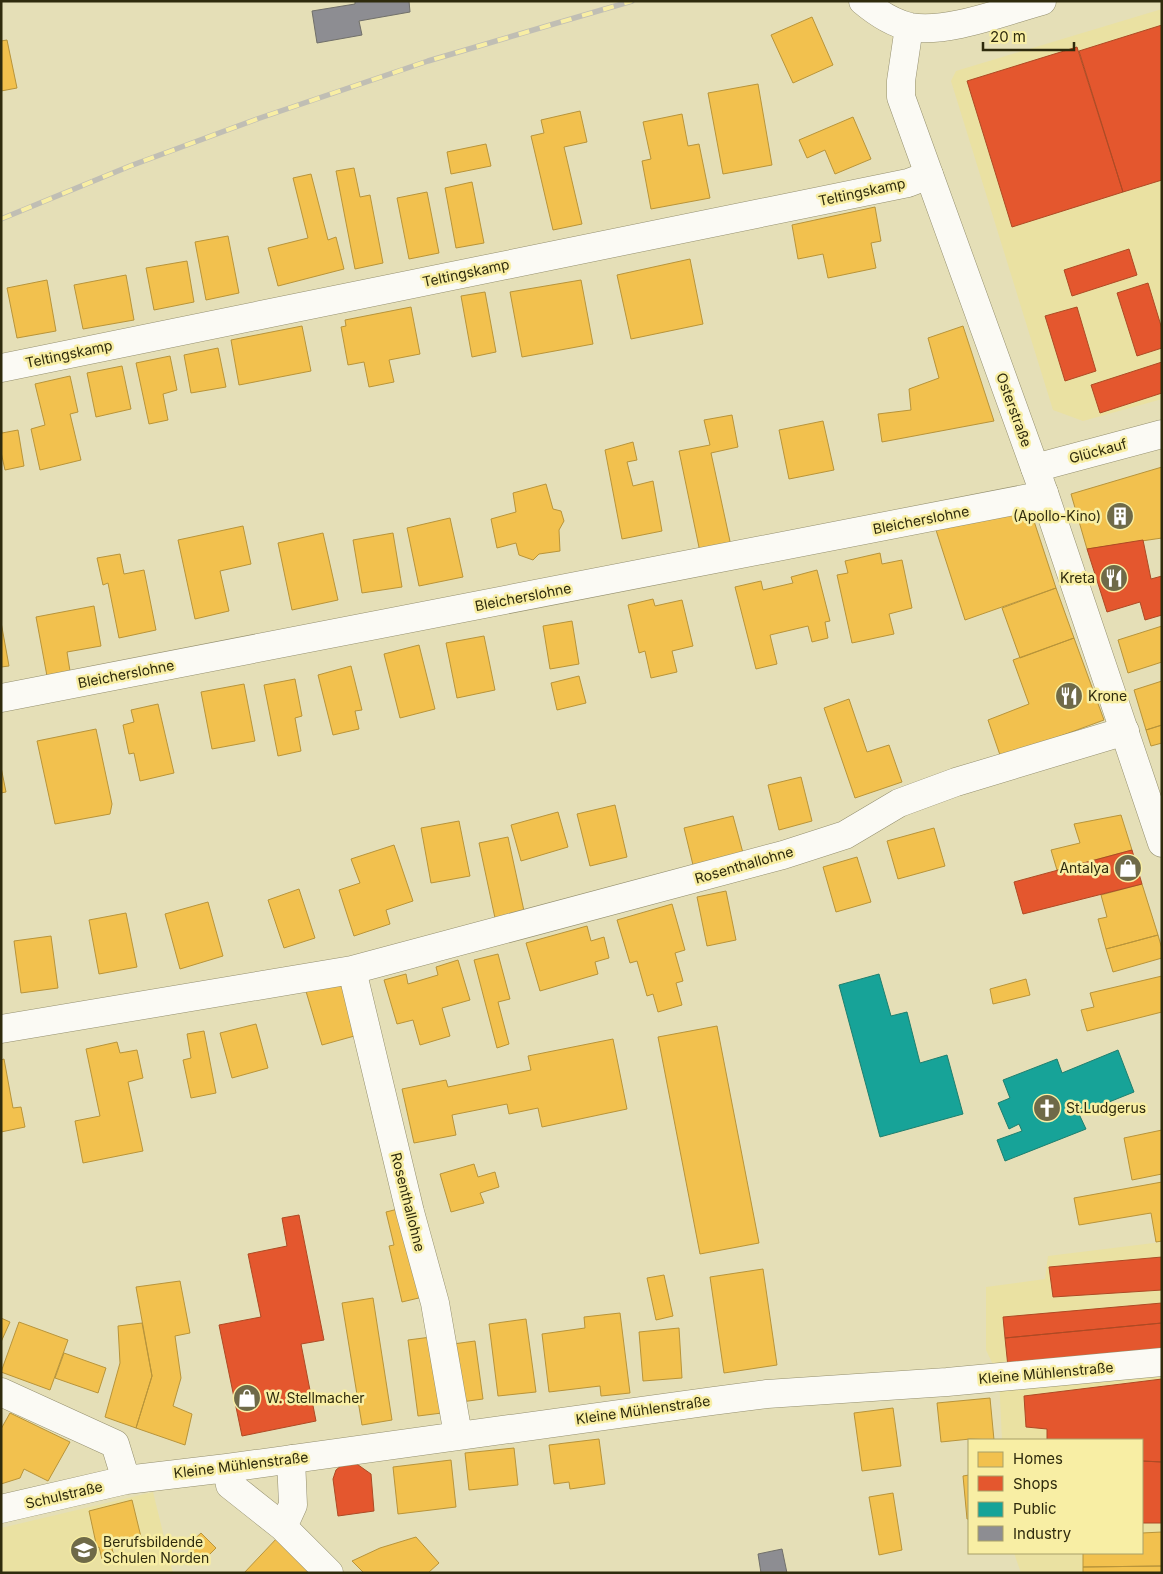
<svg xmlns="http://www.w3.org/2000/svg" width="1163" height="1574" font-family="Inter,sans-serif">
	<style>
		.built { fill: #eae1a2 }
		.homes { fill: #f2c14e; stroke: #b8943a }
		.shops { fill: #e4572e; stroke: #ae4a24 }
		.public { fill: #17a398; stroke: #1e7f6e }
		.industry { fill: #8d8d92; stroke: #71706a }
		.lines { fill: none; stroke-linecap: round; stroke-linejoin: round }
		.minor-casing { stroke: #948f6e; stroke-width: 29 }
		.tertiary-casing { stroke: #948f6e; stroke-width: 29 }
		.minor { stroke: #fbfaf4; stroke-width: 28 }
		.tertiary { stroke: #fbfaf4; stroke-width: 28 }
		.rail-casing { stroke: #c0beb4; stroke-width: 5.5 }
		.rail { stroke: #f8eea4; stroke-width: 4; stroke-dasharray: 11; stroke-linecap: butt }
		.labels { text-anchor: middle; stroke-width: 5; stroke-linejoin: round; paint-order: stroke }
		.street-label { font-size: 14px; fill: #2f2b0d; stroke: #f8eea4 }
		.poi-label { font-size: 14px; fill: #2f2b0d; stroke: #f8eea4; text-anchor: start }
	</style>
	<rect width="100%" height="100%" fill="#e5dfb7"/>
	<path class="built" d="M1162,9V399L1083,421L1053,410L951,81L956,71Z
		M1162,1242V1573H1021L1014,1553H1142V1440H1002L999,1377L986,1350V1287L1045,1279L1048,1256Z
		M153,1492L173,1573H1V1528Z"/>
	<path class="homes" d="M812,17L833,65L793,83L771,35Z
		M7,40L17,88L1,91V41Z
		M758,84L772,165L723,174L708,93Z
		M580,111L587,142L564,147L582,224L553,230L531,136L544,133L541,120Z
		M682,114L688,146L699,144L710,198L651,209L642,161L651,159L643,122Z
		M853,117L871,159L835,174L825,150L807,158L799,140Z
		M486,144L491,166L451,174L447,152Z
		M354,168L360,197L370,195L383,263L355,269L336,171Z
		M311,174L328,240L336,237L344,269L278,286L268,248L308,238L293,178Z
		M472,182L484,243L456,248L445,188Z
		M427,192L439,253L409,259L397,198Z
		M875,207L881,241L871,243L876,268L828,278L823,254L798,259L792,225Z
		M228,236L239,293L206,300L195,242Z
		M690,259L703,324L631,339L617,275Z
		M187,261L194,302L154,310L146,268Z
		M126,275L134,320L83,329L74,285Z
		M47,280L56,331L17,338L7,288Z
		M581,280L593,344L522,357L510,292Z
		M485,292L496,352L472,357L461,296Z
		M411,307L420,354L389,360L394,382L369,387L364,362L348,365L341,327L346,326L345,320Z
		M302,326L311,371L239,385L231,340Z
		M963,326L994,421L882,442L878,414L911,410L909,389L939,378L928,338Z
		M218,348L226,387L191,393L184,355Z
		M170,356L177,390L163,394L168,420L149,424L136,363Z
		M122,366L131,409L96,417L87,373Z
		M70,376L78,412L70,414L81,460L40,470L31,429L45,425L35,384Z
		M732,415L738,447L711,453L731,546L700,552L679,451L710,445L704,420Z
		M823,421L834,470L789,479L779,430Z
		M1,427L2,433L18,430L24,466L5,470L1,452Z
		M633,442L637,460L627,462L633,486L653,481L662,531L622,539L605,450Z
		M1162,467V538L1087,549L1071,494Z
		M546,484L553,509L561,511L564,521L559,530L560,551L539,554L533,560L519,555L516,543L497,548L491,519L516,512L513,493Z
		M1030,509L1056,588L965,620L935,527Z
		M450,518L463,577L419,586L407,528Z
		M243,526L251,564L220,571L229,611L195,619L178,540Z
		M323,533L338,600L292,610L278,543Z
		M393,533L402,587L362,593L353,540Z
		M880,553L882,564L902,560L912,608L889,614L894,634L852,643L837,575L848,573L845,561Z
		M120,554L124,574L144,570L156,630L119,638L108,583L103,585L97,558Z
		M817,570L830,621L825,622L828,638L812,642L808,626L770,635L777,664L756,669L735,587L761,581L763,590L793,583L791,577Z
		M1056,588L1074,638L1020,658L1002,608Z
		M653,599L655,606L682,600L693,646L672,651L677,672L651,678L645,651L639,653L628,605Z
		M94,606L101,646L67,652L70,671L47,676L36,617Z
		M572,621L579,664L550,669L543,626Z
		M1,622L9,666L1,667Z
		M1162,626V662L1128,673L1118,640Z
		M484,636L495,690L457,698L446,643Z
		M1074,638L1104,720L1001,758L988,720L1029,704L1013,660Z
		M419,645L435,709L400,718L384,654Z
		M351,666L362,710L355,711L359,729L333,735L318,675Z
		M579,676L586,703L557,710L551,683Z
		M295,679L302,716L295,718L301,751L278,756L264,685Z
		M1162,681V725L1146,730L1134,690Z
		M244,684L255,741L212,749L201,692Z
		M849,699L867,752L889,745L902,782L855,798L824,708Z
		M158,704L174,773L140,781L134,753L129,754L123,725L134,722L131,710Z
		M1162,725V743L1151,746L1146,730Z
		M96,729L112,804L110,814L55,824L37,741Z
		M1,767L6,792L1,793Z
		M801,777L812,821L779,830L768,785Z
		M615,805L627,857L590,866L577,814Z
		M558,812L568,847L521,861L511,825Z
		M1121,815L1132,850L1057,870L1051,850L1080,843L1074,824Z
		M733,816L743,853L693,865L684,828Z
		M459,821L470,876L431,883L421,828Z
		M934,828L945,866L898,879L887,841Z
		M508,837L524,911L495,918L479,843Z
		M394,845L413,901L386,910L390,924L354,936L339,890L360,883L351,859Z
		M857,857L871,902L836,912L823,867Z
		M1142,884L1158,935L1106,949L1098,919L1107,917L1101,895Z
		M299,889L315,938L284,948L268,900Z
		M726,891L736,940L707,946L697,897Z
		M208,902L223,956L180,969L165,914Z
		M672,904L685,950L675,953L683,981L676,983L682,1005L658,1012L653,994L647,996L637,961L630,963L617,920Z
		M126,913L137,967L99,974L89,920Z
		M587,926L591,941L604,937L609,958L595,962L598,974L540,991L526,943Z
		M1158,935L1162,949V958L1113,972L1106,949Z
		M51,936L58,988L21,993L14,941Z
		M498,954L510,999L498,1002L509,1044L497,1048L474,960Z
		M458,960L470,1000L442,1008L450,1036L420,1045L413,1020L397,1024L384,980L406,974L408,984L438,975L436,967Z
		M1162,976V1012L1087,1031L1081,1010L1094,1007L1090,993Z
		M341,978L358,1035L322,1045L305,988Z
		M1026,979L1030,995L993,1004L990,989Z
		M256,1024L268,1068L232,1078L220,1033Z
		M717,1026L759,1243L700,1254L658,1037Z
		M204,1031L216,1093L191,1098L183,1060L191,1058L187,1034Z
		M613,1039L627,1109L542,1127L538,1108L509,1114L507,1104L452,1115L456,1135L414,1143L402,1089L446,1080L448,1087L531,1070L528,1056Z
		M117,1042L120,1053L137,1050L143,1078L128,1082L143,1151L83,1163L75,1121L100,1116L86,1049Z
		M4,1059L13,1108L21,1107L25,1127L1,1132V1060Z
		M1162,1130V1174L1132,1180L1124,1138Z
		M474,1164L478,1177L495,1172L499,1187L480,1193L484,1203L451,1212L440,1174Z
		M1162,1182V1241L1156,1242L1151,1213L1079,1225L1074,1198Z
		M398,1209L427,1296L402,1302L389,1246L394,1245L386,1212Z
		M763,1269L777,1365L724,1373L710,1277Z
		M664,1275L673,1316L656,1320L647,1278Z
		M180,1281L190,1333L175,1336L181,1378L173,1406L192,1414L185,1445L136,1428L152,1376L136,1287Z
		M373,1298L392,1420L362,1425L342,1303Z
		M620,1313L630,1393L601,1396L600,1386L549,1392L542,1334L585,1328L584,1317Z
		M1,1318L10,1322L1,1342Z
		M526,1319L536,1392L498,1396L489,1324Z
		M19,1322L68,1340L50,1390L1,1372Z
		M142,1323L152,1376L136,1428L105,1417L120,1363L118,1326Z
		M679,1328L682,1378L643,1381L639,1332Z
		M439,1336L450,1412L418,1416L408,1340Z
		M475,1341L483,1399L461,1402L453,1344Z
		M64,1353L106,1368L98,1393L55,1378Z
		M990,1398L994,1440L970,1439L941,1442L937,1403Z
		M893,1408L901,1466L862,1471L854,1413Z
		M10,1413L70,1442L48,1481L24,1469L20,1478L1,1484V1429Z
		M599,1439L605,1484L570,1489L569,1482L554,1484L549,1445Z
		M514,1448L518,1485L469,1490L465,1453Z
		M451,1460L456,1507L398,1514L393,1467Z
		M969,1475V1519H967L963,1476Z
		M893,1493L902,1550L879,1555L869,1497Z
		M132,1500L141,1537L111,1544L114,1557L102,1559L99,1547L97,1548L89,1511Z
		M1162,1532V1566L1083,1567V1553H1142V1533Z
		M201,1533L216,1548L203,1561L187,1546Z
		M278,1537L317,1573H244Z
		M416,1537L439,1563L428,1573H364L352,1561L380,1548Z
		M1162,1566V1573H1083V1567Z"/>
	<path class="shops" d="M1162,25V180L1123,192L1079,51Z
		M1077,47L1123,192L1012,227L967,81Z
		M1129,249L1137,275L1072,296L1064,270Z
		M1148,283L1162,329V348L1137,356L1117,293Z
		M1077,307L1096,371L1065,381L1045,316Z
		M1162,362V393L1100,413L1091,385Z
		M1143,540L1151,579L1162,576V615L1145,620L1140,602L1107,612L1087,549Z
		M1132,850L1142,884L1023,914L1014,882Z
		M299,1215L324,1340L301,1344L316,1421L242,1436L219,1325L261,1317L248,1254L287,1246L282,1218Z
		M1162,1257V1290L1053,1297L1049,1267Z
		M1162,1303V1323L1005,1338L1003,1317Z
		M1162,1323V1353L1008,1367L1005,1338Z
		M1162,1379V1462L1142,1461V1440H1047V1429L1026,1427L1024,1396Z
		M1142,1461L1162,1462V1523H1142Z
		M354,1462L371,1474L374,1511L338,1516L333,1479L336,1470L342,1465Z"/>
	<path class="public" d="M879,974L891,1016L907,1012L920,1063L947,1055L963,1114L880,1137L839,985Z
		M1118,1050L1134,1092L1079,1114L1086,1129L1005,1161L997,1140L1022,1131L1019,1124L1009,1129L998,1103L1010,1098L1003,1080L1057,1059L1062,1073Z"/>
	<path class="industry" d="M355,1H409L410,12L359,21L362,35L317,43L312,11L355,4Z
		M782,1549L787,1573H761L758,1554Z"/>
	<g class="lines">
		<g class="minor-casing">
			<path id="minor" d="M1,368L908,183L929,175
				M1035,468L1162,434
				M1,698L1029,498L1044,493
				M352,970L410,1212L435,1303L458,1435
				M1,1029L352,970L783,855L845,835L899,803L956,782L1125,731
				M1,1392L115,1444L126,1480
				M227,1468L230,1485L283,1527L329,1573
				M1,1509L126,1480L227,1468L713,1401L767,1394L947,1382L1162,1362
				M283,1527L293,1505L291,1459"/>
		</g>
		<g class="tertiary-casing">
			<path id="tertiary" d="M863,1C876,12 893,23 910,27C947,34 1005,11 1042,1
				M909,27L901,81V97L1044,493L1162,843"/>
		</g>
		<use href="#minor" class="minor"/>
		<use href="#tertiary" class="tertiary"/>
		<g class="rail-casing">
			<path id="rail" d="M1,219L130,166L257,119L428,61L632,1"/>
		</g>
		<use href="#rail" class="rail"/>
	</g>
	<defs>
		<g id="building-disc" transform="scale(1.4375)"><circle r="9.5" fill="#6f6a48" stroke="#f8eea4"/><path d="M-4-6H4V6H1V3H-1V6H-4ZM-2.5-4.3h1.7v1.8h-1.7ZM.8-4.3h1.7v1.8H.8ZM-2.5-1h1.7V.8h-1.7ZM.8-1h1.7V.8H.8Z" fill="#fff"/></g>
		<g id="restaurant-disc" transform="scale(1.4375)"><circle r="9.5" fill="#6f6a48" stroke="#f8eea4"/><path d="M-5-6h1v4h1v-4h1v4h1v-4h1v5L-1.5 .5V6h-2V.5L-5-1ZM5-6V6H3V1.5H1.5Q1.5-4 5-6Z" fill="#fff"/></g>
		<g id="shop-disc" transform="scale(1.4375)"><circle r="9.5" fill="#6f6a48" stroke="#f8eea4"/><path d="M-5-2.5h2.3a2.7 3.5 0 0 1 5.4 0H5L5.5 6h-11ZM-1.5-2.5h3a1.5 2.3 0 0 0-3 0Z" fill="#fff"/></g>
		<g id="church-disc" transform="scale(1.4375)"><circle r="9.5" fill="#6f6a48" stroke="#f8eea4"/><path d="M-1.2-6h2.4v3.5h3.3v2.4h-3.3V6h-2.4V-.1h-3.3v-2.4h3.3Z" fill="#fff"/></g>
		<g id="school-disc" transform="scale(1.4375)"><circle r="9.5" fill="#6f6a48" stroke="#f8eea4"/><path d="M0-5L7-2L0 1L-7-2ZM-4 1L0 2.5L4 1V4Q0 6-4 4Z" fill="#fff"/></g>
	</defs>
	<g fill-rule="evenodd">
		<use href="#building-disc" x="1120" y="516"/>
		<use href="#restaurant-disc" x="1114" y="578"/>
		<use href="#restaurant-disc" x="1069" y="696"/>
		<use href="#shop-disc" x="1128" y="868"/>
		<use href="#church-disc" x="1047" y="1108"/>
		<use href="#shop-disc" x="247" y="1398"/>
		<use href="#school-disc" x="84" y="1550"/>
	</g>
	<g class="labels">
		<g class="street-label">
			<text transform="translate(862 192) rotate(-12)" y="5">Teltingskamp</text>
			<text transform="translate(466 273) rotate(-12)" y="5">Teltingskamp</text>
			<text transform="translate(69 354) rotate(-12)" y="5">Teltingskamp</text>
			<text transform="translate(1014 410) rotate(70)" y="5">Osterstraße</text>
			<text transform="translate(1098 451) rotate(-15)" y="5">Glückauf</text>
			<text transform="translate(921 520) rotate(-11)" y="5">Bleicherslohne</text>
			<text transform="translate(523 597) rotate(-11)" y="5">Bleicherslohne</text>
			<text transform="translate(126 674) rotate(-11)" y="5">Bleicherslohne</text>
			<text transform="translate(744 865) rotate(-16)" y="5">Rosenthallohne</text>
			<text transform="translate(408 1202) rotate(76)" y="5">Rosenthallohne</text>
			<text transform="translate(1046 1373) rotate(-5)" y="5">Kleine Mühlenstraße</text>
			<text transform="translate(643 1410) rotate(-8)" y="5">Kleine Mühlenstraße</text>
			<text transform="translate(241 1465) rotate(-7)" y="5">Kleine Mühlenstraße</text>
			<text transform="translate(64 1495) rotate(-13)" y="5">Schulstraße</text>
		</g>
		<g class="poi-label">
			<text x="1101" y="521" text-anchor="end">(Apollo-Kino)</text>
			<text x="1095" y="583" text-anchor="end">Kreta</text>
			<text x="1088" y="701">Krone</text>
			<text x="1109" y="873" text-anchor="end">Antalya</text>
			<text x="1066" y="1113">St.Ludgerus</text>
			<text x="266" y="1403">W. Stellmacher</text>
			<text x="103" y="1547">Berufsbildende<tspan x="103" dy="16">Schulen Norden</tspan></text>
		</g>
	</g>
	<rect width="1163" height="1574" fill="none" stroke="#2f2b0d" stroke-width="5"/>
	<rect x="968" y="1439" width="175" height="115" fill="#f8eea4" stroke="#a8a068"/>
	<rect x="978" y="1452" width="25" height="15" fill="#f2c14e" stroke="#a8a068"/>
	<text x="1013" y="1464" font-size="15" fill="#2f2b0d">Homes</text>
	<rect x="978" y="1476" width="25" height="15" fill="#e4572e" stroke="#a8a068"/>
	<text x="1013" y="1489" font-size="15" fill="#2f2b0d">Shops</text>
	<rect x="978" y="1502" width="25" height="15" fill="#17a398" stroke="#a8a068"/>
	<text x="1013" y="1514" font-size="15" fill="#2f2b0d">Public</text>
	<rect x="978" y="1526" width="25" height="15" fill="#8d8d92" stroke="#a8a068"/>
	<text x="1013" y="1539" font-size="15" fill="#2f2b0d">Industry</text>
	<path d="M983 42v8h91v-8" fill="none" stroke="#2f2b0d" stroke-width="2.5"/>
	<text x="990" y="42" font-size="15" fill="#2f2b0d" stroke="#f8eea4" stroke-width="4" paint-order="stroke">20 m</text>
</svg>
